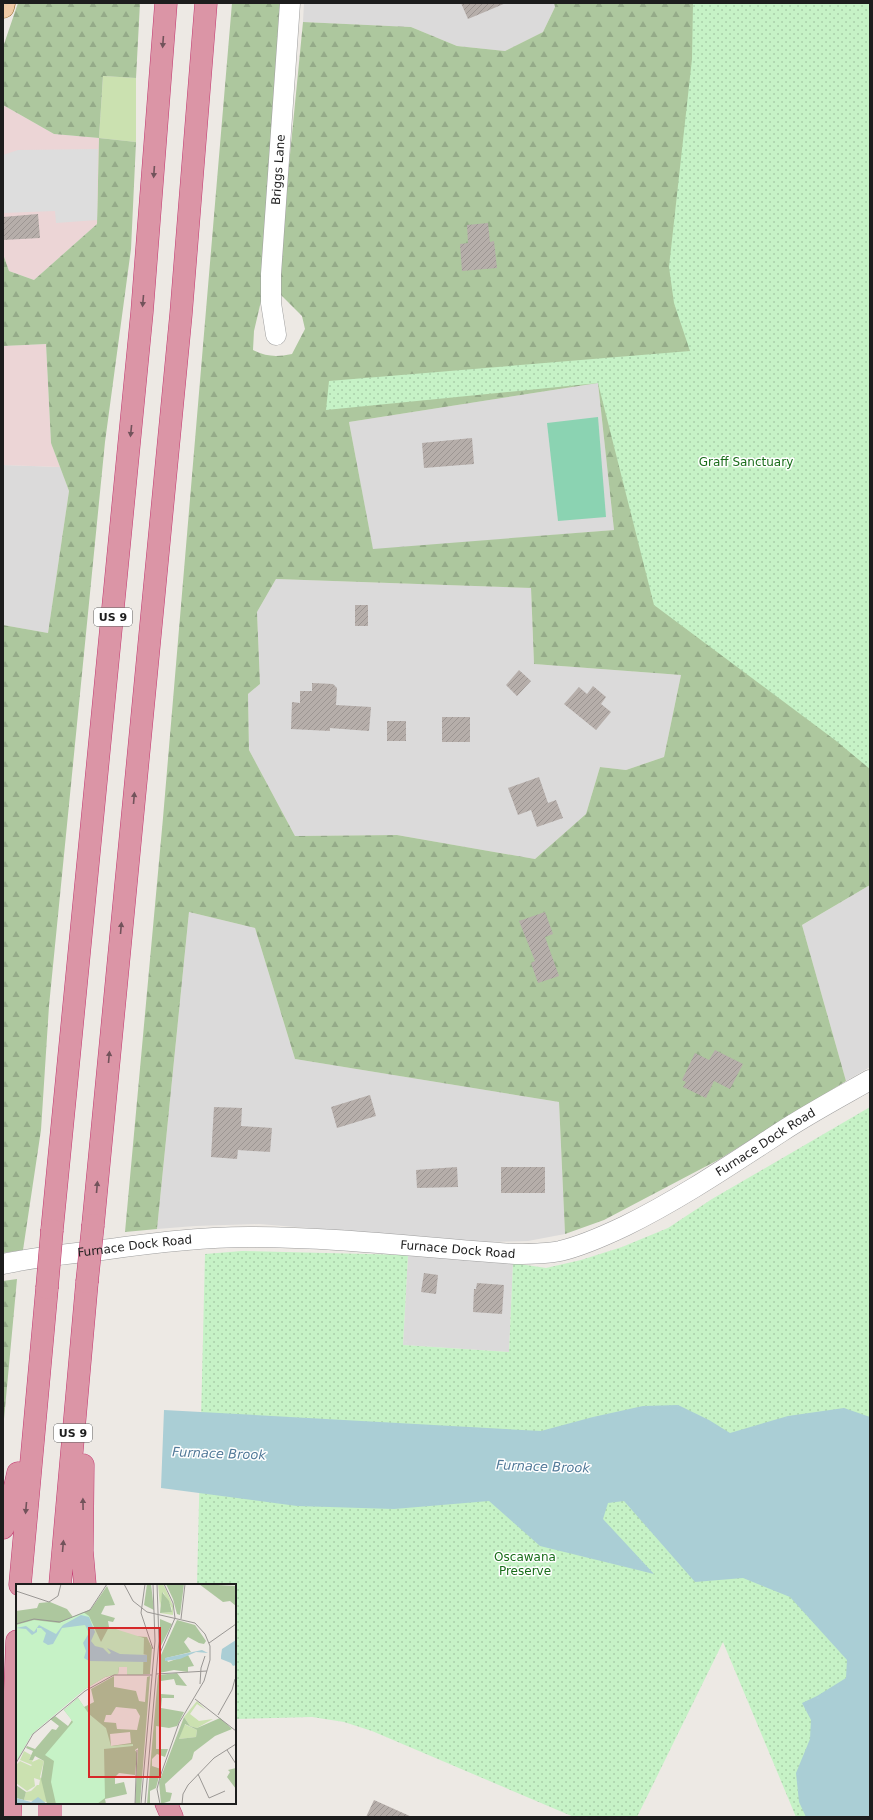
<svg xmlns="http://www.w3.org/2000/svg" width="873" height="1820" font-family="'DejaVu Sans',sans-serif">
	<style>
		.residential { fill: #dbdada }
		.commercial { fill: #ecd5d6 }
		.grass { fill: #cbe1b0 }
		.forest { fill: url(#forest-firs); fill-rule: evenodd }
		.park { fill: url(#park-dots) }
		.pitch { fill: #8bd3b2 }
		.parking { fill: #ddd }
		.water { fill: #aaced5 }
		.building { fill: url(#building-hatch) }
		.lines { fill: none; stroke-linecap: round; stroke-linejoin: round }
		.minor-casing { stroke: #9e9e9e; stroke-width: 21 }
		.major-casing { stroke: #845712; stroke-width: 23 }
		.highway-casing { stroke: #c33971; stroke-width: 23 }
		.minor { stroke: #fff; stroke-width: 20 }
		.major { stroke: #f0cba6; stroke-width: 22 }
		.highway { stroke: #db95a6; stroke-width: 22 }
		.highway-bridge-casing { stroke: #c33971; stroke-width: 23; stroke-linecap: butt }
		.highway-bridge { stroke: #db95a6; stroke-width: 22 }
		.oneway { fill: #72535b }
		.labels { text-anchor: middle; stroke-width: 3; stroke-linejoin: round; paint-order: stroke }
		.shield { fill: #fff; stroke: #616161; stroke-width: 1 }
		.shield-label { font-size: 11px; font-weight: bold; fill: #1d1d1d }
		.street-label { font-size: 12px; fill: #1d1d1d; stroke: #fff }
		.park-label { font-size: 12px; fill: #196d1a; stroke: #fff }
		.water-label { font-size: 13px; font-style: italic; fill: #527a99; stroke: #fff }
		.inset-road { fill: none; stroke: #9a9794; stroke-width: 1 }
		.view { fill: #d62828; fill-opacity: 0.15; stroke: #d62828; stroke-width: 2 }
		.inset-edge { fill: none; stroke: #1d1d1d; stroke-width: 2 }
	</style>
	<defs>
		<pattern id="forest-firs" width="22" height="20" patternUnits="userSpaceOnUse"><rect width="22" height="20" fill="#adc79e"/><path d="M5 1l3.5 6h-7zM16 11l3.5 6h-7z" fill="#94aa88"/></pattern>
		<pattern id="park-dots" width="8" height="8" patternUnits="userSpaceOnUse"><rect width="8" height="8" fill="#c6f2c6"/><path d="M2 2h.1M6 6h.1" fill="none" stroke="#aacfaa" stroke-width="1.8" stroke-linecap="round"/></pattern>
		<pattern id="building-hatch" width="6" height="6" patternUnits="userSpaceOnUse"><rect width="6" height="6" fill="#b6aeaa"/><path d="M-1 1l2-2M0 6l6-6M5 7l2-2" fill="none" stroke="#9c9592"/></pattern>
	</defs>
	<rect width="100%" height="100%" fill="#ede9e4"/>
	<path class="residential" d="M304,3H554L555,7L543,32L505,51L457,46L411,27L303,22Z
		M598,383L614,530L373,550L349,422Z
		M3,465L60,467L69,491L48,633L3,625Z
		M276,579L531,588L534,664L681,675L664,757L626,770L600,767L586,814L535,859L397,835L295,836L249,750L248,694L260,684L257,612Z
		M870,885V1067L846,1081L802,925Z
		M189,912L255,928L295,1059L559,1102L565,1234L528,1241L482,1242L259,1224L195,1226L157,1229Z
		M408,1255L513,1263L509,1352L403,1345Z"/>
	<path class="commercial" d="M3,105L54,134L99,138L97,224L34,280L9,271L3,254Z
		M46,344L51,443L60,467L3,465V346Z"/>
	<path class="grass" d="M103,76L136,78V142L99,138Z"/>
	<path class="forest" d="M18,3H140L136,78L103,76L99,138L136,142L131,249L105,442L49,1006L41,1130L23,1250L3,1253V625L48,633L69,491L51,443L46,344L3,346V254L9,271L34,280L97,224L99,138L54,134L3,105V47Z
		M232,3H283L261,301L254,331L253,350C267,357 277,357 292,354L305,329L302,316L279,293L278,277L303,22L411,27L457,46L505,51L543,32L555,7L554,3H870V885L802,925L846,1081L718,1160L604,1220L565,1234L559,1102L295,1059L255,928L189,912L157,1229L125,1232L163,818ZM598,383L614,530L373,549L349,422ZM276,579L531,588L534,664L681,675L664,757L626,770L600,767L586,814L535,859L397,835L295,836L249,750L248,694L260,684L257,612Z
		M17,1279L4,1419L3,1424V1281Z"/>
	<path class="park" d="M693,3H870V769L835,740L654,605L598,383L326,410L329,381L690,351L674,303L669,267L692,59Z
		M870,1107V1817H796L723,1642L637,1817H574L372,1731L344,1722L312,1717L235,1719V1585H197L205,1254L242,1251L408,1255L403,1345L509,1352L513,1263L546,1268L581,1260L622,1247L668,1228L712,1199Z"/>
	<path class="pitch" d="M598,417L606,517L558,521L547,423Z"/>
	<path class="parking" d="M98,149L97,220L56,223L55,211L3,213V155L18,150Z"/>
	<path class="water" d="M678,1405L709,1420L730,1433L788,1416L844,1408L870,1417V1817H806L799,1802L796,1773L810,1739L811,1720L802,1703L817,1696L846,1678L847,1660L790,1597L743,1578L695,1582L624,1501L608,1503L603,1519L654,1574L540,1546L489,1501L394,1509L297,1506L161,1488L164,1410L541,1431L593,1417L643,1406Z"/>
	<path class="building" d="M461,3H506L468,19Z
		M38,214L40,238L3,240V217Z
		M488,223L490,242L494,241L497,268L462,271L460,244L468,243L467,225Z
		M472,438L474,464L424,468L422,443Z
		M355,605H368V626H355Z
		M519,670L531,681L517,696L506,685Z
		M312,683L333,684L337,688L336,705L371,707L369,731L330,728V731L291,729L292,702L300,703V691H312Z
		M593,686L606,697L601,704L611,712L596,730L564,704L579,687L587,694Z
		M442,717H470V742H442Z
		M387,721H406V741H387Z
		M539,777L548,803L556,800L563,818L537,827L531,810L518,815L508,788Z
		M545,912L553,934L545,937L559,976L538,983L531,963L535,961L519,921Z
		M715,1050L743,1064L730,1089L714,1081L706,1098L683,1087L686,1082L682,1080L695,1053L709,1060Z
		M370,1095L376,1116L337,1128L331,1107Z
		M214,1107L242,1108L241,1126L272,1128L270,1152L238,1150L237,1159L211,1157Z
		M457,1167L458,1187L417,1188L416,1170Z
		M501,1167H545V1193H501Z
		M424,1273L438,1275L436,1294L421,1292Z
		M477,1283L504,1285L502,1314L473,1312L474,1289H476Z
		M374,1800L412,1817H366Z"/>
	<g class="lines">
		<g class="minor-casing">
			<g id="minor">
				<path id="s1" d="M276,335L271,303V274L290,3"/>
				<path id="s2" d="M3,1264C35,1257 69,1254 102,1250C151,1243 199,1237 249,1237C338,1237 426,1248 515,1254C530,1254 545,1254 560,1251C582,1246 604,1236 625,1226C680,1199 730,1165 781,1132C810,1113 840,1097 870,1080"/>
			</g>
		</g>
		<g class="major-casing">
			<path id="major" d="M3,7L4,3"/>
		</g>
		<g class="highway-casing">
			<path id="highway" d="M93,1225L181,314L206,3
				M52,1230L142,312L166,3
				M83,1465L82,1551L85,1585
				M3,1528L10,1509L18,1473
				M20,1585L47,1288
				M60,1585L87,1282
				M166,1803L172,1817
				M10,1817L17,1641
				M50,1817V1803"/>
		</g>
		<use href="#minor" class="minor"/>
		<use href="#major" class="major"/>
		<use href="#highway" class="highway"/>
		<g class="highway-bridge-casing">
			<path id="highway-bridge" d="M87,1282L93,1225
				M47,1288L52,1230"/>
		</g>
		<use href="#highway-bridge" class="highway-bridge"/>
	</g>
	<defs><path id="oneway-solid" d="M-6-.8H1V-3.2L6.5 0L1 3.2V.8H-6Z"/></defs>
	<g class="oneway">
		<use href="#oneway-solid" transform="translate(163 42) rotate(94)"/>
		<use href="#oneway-solid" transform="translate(154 172) rotate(94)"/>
		<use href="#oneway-solid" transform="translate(143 301) rotate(95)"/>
		<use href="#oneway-solid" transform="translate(131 431) rotate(96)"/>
		<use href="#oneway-solid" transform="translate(134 798) rotate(-85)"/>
		<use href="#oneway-solid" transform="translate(121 928) rotate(-85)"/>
		<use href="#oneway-solid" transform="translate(109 1057) rotate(-85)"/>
		<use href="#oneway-solid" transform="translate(97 1187) rotate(-85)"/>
		<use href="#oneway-solid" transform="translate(83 1504) rotate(-91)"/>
		<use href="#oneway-solid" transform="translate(26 1508) rotate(95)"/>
		<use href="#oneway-solid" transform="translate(63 1546) rotate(-85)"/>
	</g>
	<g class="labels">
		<g class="shield">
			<rect x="94" y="608" width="38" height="18" rx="3"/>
			<rect x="54" y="1424" width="38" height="18" rx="3"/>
		</g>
		<g class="shield-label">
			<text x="113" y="621">US 9</text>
			<text x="73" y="1437">US 9</text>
		</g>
		<g class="street-label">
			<text dy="4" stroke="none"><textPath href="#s1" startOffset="166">Briggs Lane</textPath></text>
			<text dy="4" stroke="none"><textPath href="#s2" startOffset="793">Furnace Dock Road</textPath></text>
			<text dy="4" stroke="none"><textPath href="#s2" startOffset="133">Furnace Dock Road</textPath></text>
			<text dy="4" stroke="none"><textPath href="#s2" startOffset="457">Furnace Dock Road</textPath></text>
		</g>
		<g class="park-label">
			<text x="746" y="466">Graff Sanctuary</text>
			<text x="525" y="1561">Oscawana<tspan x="525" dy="14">Preserve</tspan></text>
		</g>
		<g class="water-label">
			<text transform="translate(219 1453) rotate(2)" y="5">Furnace Brook</text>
			<text transform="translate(543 1466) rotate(2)" y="5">Furnace Brook</text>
		</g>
	</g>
	<g transform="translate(16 1584)">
		<rect width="220" height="220" fill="#ede9e4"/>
		<path d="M142,0H147L152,10L157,22V31L144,29L156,28V24L147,8L144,22ZM181,117L190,126L181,120L174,130L183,137L197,135L181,144L174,142L168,133ZM168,140L181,146L180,153L163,155ZM8,167L15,171L13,176H17L16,178L23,175L28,177L24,193L28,199L31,218L8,216L10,208L15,207L21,201H23L24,196L18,194L19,202L11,207L0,199V181L4,177L15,182L16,181L4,176Z" fill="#cbe1b0"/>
		<path d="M131,0H135L138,26L128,21ZM150,0H168L164,31L161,30L157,15ZM183,0L220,2V22L214,17L207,18ZM91,2L99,21L89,22L85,30L99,34L97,38L92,37L93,43L116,52L131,53L136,64L134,90L111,91V83H103L102,90L89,93L69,105L29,137L13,153L0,178V27L21,24L23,19L34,18L51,25L57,33L75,25ZM91,65L131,71V78L100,76ZM146,8L153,17L156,28L144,29ZM144,35L156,40L145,62L144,56ZM161,36L179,41L190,57L188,60L183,59L172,53L168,58L175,68L150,74L152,78L172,71L178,82L172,83V88L158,86L143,89L145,71ZM161,89L171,102L160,101L158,95L145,97V110L158,111V114H146L145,124L168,128L161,142L153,144L140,142V165H152L149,173L141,170L136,175V182L145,185L140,204L134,207V220H131L142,91ZM98,92V103L120,107L123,117L129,118L131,93L134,92L124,220H119L122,164L119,166L121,169L119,191L103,189L99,193V200L108,198L111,210L89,215L90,220H31L25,195L28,177L19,172L17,176H13L17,167L10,164L11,162L19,165L36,145L40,146L43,142L34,135L39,132L52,142L56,136L48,126L62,114L68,123L78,118L75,105ZM100,123L120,125L124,132L121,146L101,145L100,139L88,138L90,131H95ZM114,148L115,159L95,162L94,150ZM168,133L174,142L181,144L204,134L216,145L199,152L178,168L176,175L149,200L150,208L156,209L154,217L145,220L143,198ZM169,140L181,146L180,153L163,155ZM220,184V205L211,193L214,188L212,186ZM0,201L10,208L8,216L0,214Z" fill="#adc79e" fill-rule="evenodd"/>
		<path d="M67,28L73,32L85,58L93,43L128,54L127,91H111V83H103L102,90L89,93L69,105L16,150L0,178V41L18,36L43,39ZM62,114L73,130L90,144L95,162L117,160V162L88,165L89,214L81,220H40L35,198L38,177L29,171L57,138L48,126Z" fill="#c6f2c6"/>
		<path d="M65,31L73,33L79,48L75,57L79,62L87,64L93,70L95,69L91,64L104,70L131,71V78L73,77L68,74L70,67L67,59L73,49L69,41L46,44L37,60L32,61L27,58L30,49L25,44H21V48L16,51L10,45L0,44L10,42L18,48L23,41L40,50L47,41ZM220,56V81L217,82L215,79L205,75V72L206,65ZM186,66L192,69L180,68L164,75L149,77V74ZM22,213L31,220H0V214L15,218Z" fill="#aaced5"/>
		<path class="inset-road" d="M108,0L117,17L131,28L179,39L189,50L194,62V76L188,97L163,139L144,193L141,205L144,220M129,0L125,29L137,65M0,7L33,18L42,12L45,0M165,35L169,0M0,40L18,35L44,38L74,26L91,0M193,59L220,40M144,69L159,34L157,19L148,0M140,90L191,87M184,100L185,84L189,72M179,115L220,147M202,131L216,106L219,95M211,166L220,180M0,179L17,150L69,107L98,91H136M182,190L193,214L209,207M119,220L121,166M125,220L139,57L137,0M129,220L143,57L141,0M166,220L167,210L172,201L198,174L220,160"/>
		<path class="view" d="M73,44H144V193H73Z"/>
		<rect width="220" height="220" class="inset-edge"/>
	</g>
	<rect width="873" height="1820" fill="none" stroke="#1d1d1d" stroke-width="8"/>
</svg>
